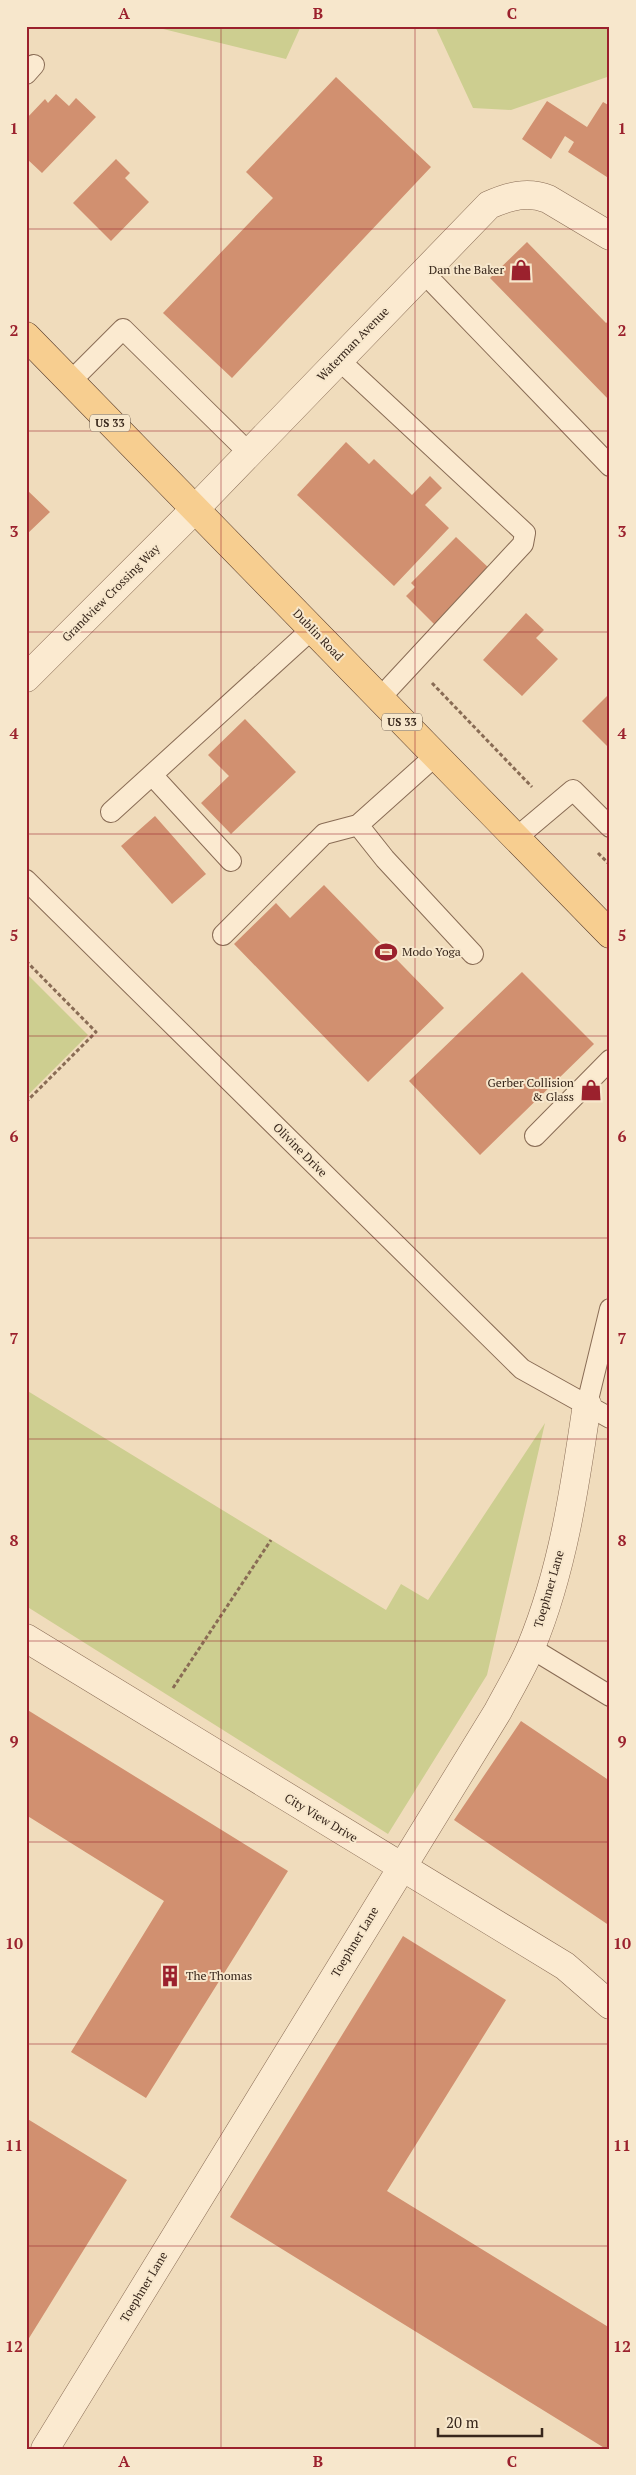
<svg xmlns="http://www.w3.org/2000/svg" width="636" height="2475" font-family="'PT Serif',serif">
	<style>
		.green { fill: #cdce90 }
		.building { fill: #d19070 }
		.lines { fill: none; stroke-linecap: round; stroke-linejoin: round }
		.service-casing { stroke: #896c55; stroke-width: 22 }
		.minor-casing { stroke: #896c55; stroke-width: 29 }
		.primary-casing { stroke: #563a2a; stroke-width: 29 }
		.path { stroke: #896c55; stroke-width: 3; stroke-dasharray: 4 2.5; stroke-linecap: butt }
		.service { stroke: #fbead0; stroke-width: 20 }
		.minor { stroke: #fbead0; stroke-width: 28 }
		.primary { stroke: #f7ce90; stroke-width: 28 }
		.grid { fill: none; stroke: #9b212d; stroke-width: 1; stroke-opacity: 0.55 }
		.labels { text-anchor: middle; stroke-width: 4; stroke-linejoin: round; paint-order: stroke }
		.shield { fill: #f7e7cc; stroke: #716050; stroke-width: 1 }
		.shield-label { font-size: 11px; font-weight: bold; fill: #37261b }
		.poi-label { font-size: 12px; fill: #37261b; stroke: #f7e7cc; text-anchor: end }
		.street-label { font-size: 12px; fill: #37261b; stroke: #f7e7cc }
		.neatline { fill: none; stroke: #9b212d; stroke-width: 2 }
		.grid-label { font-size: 16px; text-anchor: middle; font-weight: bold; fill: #9b212d }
	</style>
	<rect width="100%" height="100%" fill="#f0dcbc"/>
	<path class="green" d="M151,26H301L286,59Z
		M435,26H610V76L511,110L473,108Z
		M26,973L88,1035L26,1097Z
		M26,1390L386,1610L401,1584L428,1600L545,1423L487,1675L388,1834L26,1606Z"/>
	<path class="building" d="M336,77L431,167L232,378L163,313L273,198L246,172Z
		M56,94L69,106L76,98L96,117L42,173L26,158V119L45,99L48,103Z
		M547,101L587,127L603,102L610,106V179L568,152L574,142L565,136L551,159L522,139Z
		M116,159L130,173L125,178L149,202L111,241L73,203Z
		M527,242L606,323L610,320V401L490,278Z
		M346,442L369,464L374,459L412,495L430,476L442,488L425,505L449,528L394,586L297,495Z
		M26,489L50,512L26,535Z
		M456,537L491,570L436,626L406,596L415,587L411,583Z
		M526,613L544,630L536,638L558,659L522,696L483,660Z
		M610,693V749L582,721Z
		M245,719L296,772L231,834L201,803L229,776L208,755Z
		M155,816L206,874L172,904L121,846Z
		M324,885L444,1008L368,1082L234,944L276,903L290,918Z
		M522,972L594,1044L480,1155L409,1081Z
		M26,1709L288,1871L146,2098L71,2052L164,1901L26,1815Z
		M521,1721L610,1781V1926L454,1820Z
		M403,1936L506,2000L387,2191L610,2328V2449H606L230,2217Z
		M26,2118L127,2180L26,2343Z"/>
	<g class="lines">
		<g class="service-casing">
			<path id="service" d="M26,74L34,65
				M423,272L610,466
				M339,360L525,533L523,544L380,698
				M70,382L123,329L249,453
				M435,756L358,825L385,859L473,954
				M152,775L231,861
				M111,812L312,629
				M516,838L573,790L610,827
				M26,880L522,1369L610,1418
				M223,935L324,834L358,825
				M535,1136L610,1060
				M587,1404L610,1309
				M531,1648L610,1696"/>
		</g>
		<g class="minor-casing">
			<path id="minor" d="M26,678L195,509L489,205C509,196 528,191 548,199L610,236
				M26,1638L565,1966L610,2005
				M45,2449L498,1711C509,1690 522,1669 531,1647C563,1570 575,1486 587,1404"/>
		</g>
		<g class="primary-casing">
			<path id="primary" d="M26,336L610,934"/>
		</g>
		<path class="path" d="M432,683L532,787
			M598,853L610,865
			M26,961L96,1032L26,1102
			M173,1688L271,1540"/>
		<use href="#service" class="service"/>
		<use href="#minor" class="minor"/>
		<use href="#primary" class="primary"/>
	</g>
	<path class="grid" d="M221,26V2449M415,26V2449M26,229H610M26,431H610M26,632H610M26,834H610M26,1036H610M26,1238H610M26,1439H610M26,1641H610M26,1842H610M26,2044H610M26,2246H610"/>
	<defs>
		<g id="shop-bare" transform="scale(1.725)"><path d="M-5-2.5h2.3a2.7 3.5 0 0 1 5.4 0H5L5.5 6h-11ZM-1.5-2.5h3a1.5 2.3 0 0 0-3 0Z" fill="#9b212d" stroke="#f7e7cc" stroke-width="2.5" paint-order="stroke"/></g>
		<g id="stadium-bare" transform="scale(1.725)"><path d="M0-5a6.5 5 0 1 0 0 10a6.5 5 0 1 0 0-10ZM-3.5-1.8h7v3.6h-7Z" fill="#9b212d" stroke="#f7e7cc" stroke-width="2.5" paint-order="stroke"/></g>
		<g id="building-bare" transform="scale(1.725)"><path d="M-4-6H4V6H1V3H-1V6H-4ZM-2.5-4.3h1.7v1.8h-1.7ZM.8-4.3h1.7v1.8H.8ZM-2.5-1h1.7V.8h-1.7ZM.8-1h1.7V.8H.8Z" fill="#9b212d" stroke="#f7e7cc" stroke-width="2.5" paint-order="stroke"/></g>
	</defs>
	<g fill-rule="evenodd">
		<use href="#shop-bare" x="521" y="270"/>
		<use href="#stadium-bare" x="386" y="952"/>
		<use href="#shop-bare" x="591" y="1090"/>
		<use href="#building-bare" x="170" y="1976"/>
	</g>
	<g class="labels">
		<g class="shield">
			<rect x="90" y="414.5" width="40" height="17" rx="4"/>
			<rect x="382" y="713.5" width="40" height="17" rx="4"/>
		</g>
		<g class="shield-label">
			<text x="110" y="427">US 33</text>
			<text x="402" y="726">US 33</text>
		</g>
		<g class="poi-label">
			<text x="504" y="274">Dan the Baker</text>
			<text x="402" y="956" text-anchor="start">Modo Yoga</text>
			<text x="574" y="1087">Gerber Collision<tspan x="574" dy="14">&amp; Glass</tspan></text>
			<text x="186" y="1980" text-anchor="start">The Thomas</text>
		</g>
		<g class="street-label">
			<text transform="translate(353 344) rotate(-46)" y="4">Waterman Avenue</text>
			<text transform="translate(111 593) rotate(-45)" y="4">Grandview Crossing Way</text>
			<text transform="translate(318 635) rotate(46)" y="4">Dublin Road</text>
			<text transform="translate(300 1150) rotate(45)" y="4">Olivine Drive</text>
			<text transform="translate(549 1589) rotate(-74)" y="4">Toephner Lane</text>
			<text transform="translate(321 1818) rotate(31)" y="4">City View Drive</text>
			<text transform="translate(355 1942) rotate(-59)" y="4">Toephner Lane</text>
			<text transform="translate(144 2287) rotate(-59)" y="4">Toephner Lane</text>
		</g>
	</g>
	<rect width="636" height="2475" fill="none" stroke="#f7e7cc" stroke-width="55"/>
	<path d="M438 2428v8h104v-8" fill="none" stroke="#37261b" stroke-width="2.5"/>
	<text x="446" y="2428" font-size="15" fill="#37261b" stroke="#f7e7cc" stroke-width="4" paint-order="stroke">20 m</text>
	<rect x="28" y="28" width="580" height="2420" class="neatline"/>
	<g class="grid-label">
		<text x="124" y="19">A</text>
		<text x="318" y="19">B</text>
		<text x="512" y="19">C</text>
		<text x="14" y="134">1</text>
		<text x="622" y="134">1</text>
		<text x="14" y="336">2</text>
		<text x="622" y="336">2</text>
		<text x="14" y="537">3</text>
		<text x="622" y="537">3</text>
		<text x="14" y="739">4</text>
		<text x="622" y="739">4</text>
		<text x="14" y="941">5</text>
		<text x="622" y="941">5</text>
		<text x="14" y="1142">6</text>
		<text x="622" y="1142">6</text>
		<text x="14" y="1344">7</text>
		<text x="622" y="1344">7</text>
		<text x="14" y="1546">8</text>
		<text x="622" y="1546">8</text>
		<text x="14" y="1747">9</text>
		<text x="622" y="1747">9</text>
		<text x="14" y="1949">10</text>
		<text x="622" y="1949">10</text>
		<text x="14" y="2151">11</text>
		<text x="622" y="2151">11</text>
		<text x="14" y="2352">12</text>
		<text x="622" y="2352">12</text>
		<text x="124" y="2467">A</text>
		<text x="318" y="2467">B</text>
		<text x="512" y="2467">C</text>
	</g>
</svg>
